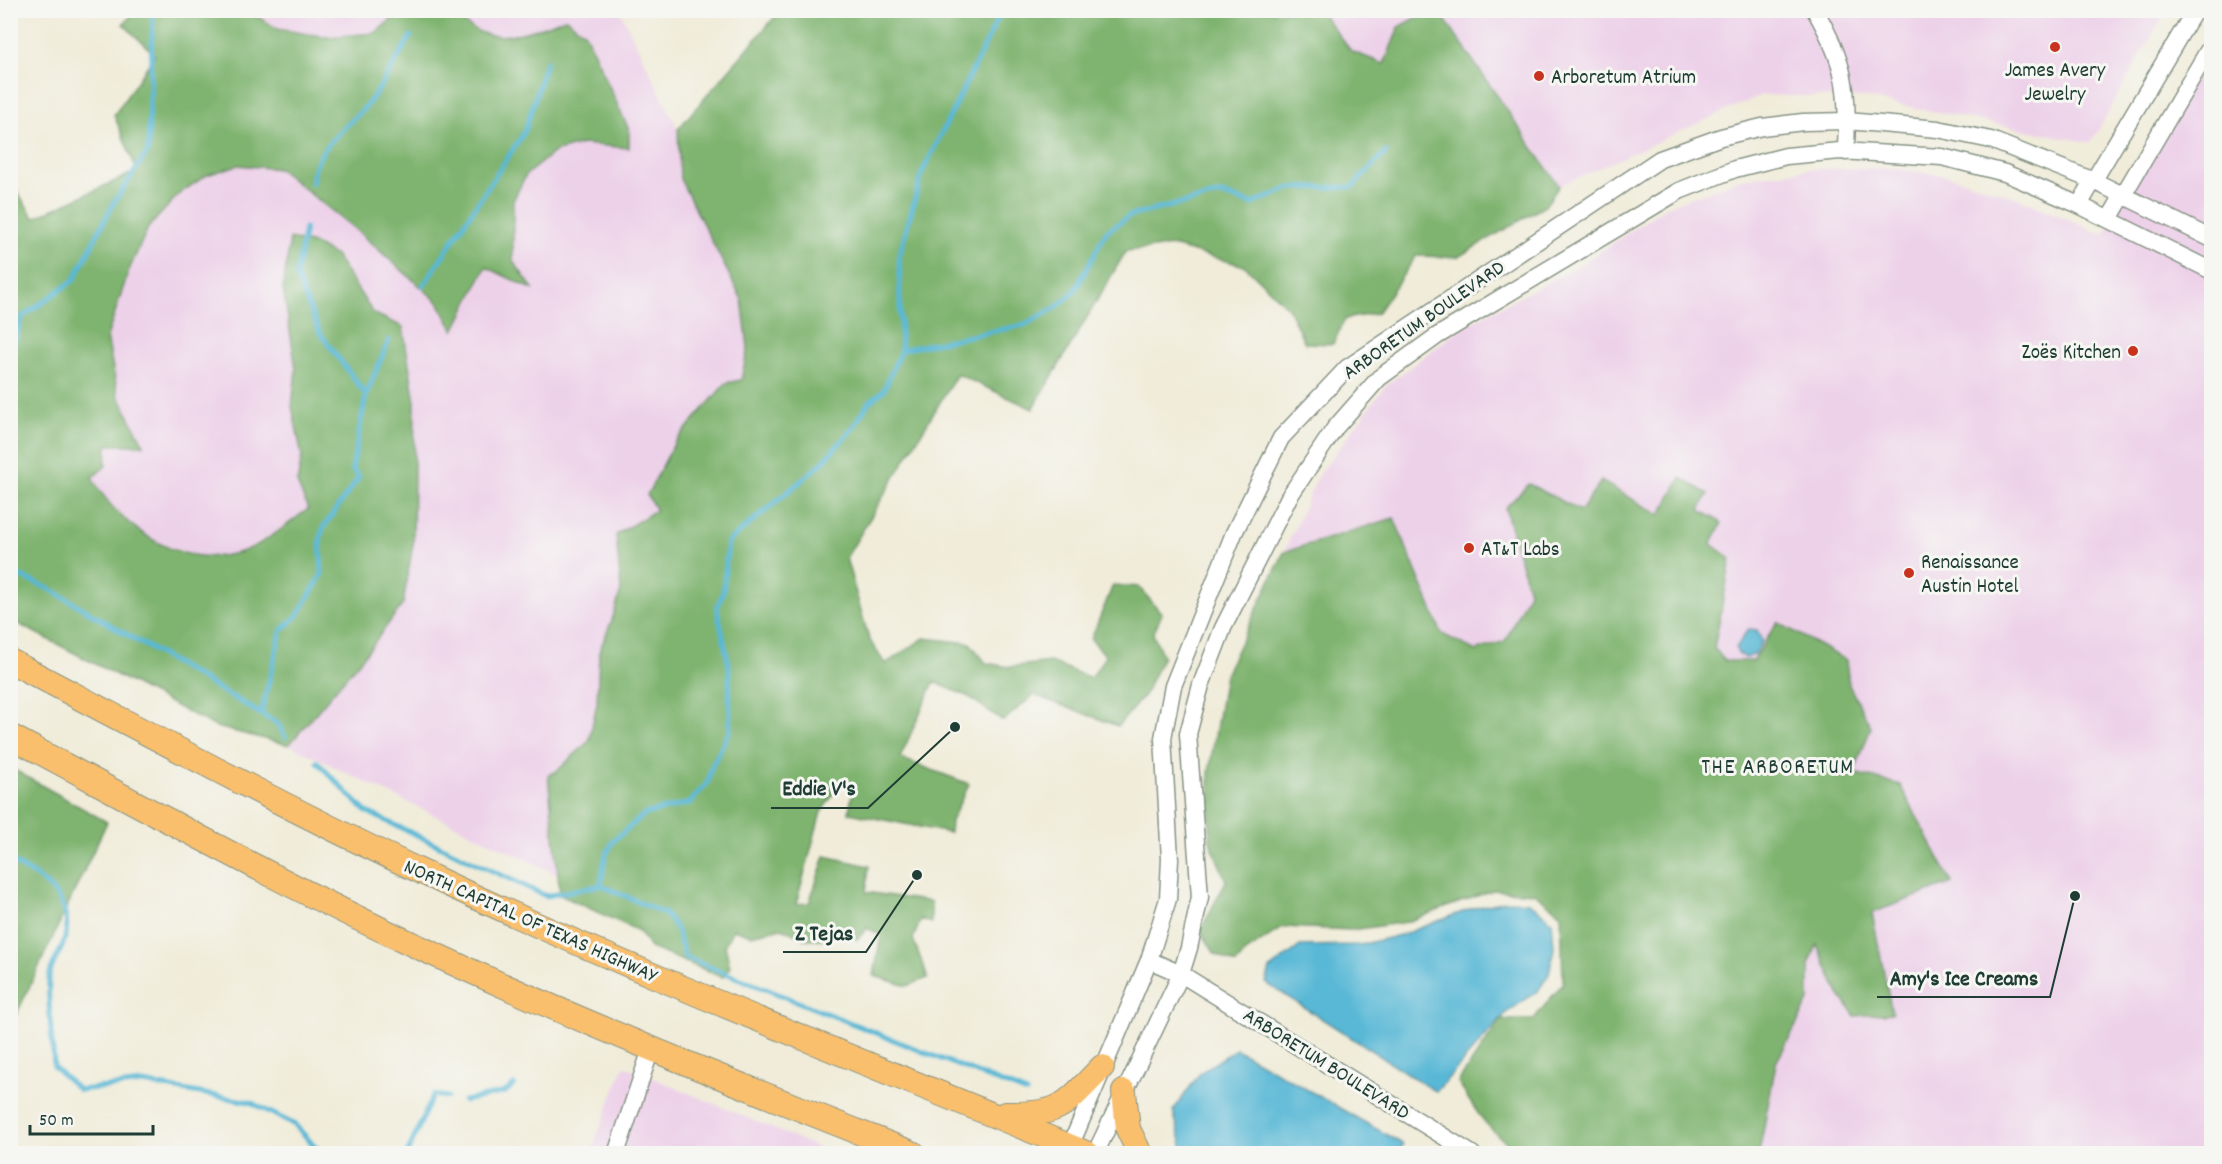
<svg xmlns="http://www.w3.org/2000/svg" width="2222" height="1164" font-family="Dekko,sans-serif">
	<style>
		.built { fill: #edd1e9 }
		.forest { fill: #7fb470; stroke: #4f7852; stroke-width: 1.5 }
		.water { fill: #58b8d6; stroke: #3c7a85; stroke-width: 1.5 }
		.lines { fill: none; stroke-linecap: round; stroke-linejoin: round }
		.stream { stroke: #58b8d6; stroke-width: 5 }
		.minor-casing { stroke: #889486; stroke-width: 19 }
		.highway-casing { stroke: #889486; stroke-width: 26 }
		.minor { stroke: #fff; stroke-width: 16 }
		.highway { stroke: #f9bf6d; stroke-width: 24 }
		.poi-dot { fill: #c8321e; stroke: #f6f6f2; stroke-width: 2 }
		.labels { text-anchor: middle; stroke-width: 6; stroke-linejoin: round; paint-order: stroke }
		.poi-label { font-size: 21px; fill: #1f3d34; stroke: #f6f6f2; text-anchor: start }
		.street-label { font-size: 21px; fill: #1f3d34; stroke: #f6f6f2 }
		.neighbourhood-label { font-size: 22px; letter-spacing: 1.5px; fill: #1f3d34; stroke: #f6f6f2 }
		.leader { fill: none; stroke: #1f3d34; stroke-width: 2 }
		.callout-dot { fill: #1f3d34; stroke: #f6f6f2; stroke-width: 2 }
		.callout-label { font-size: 22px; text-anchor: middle; font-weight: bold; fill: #1f3d34; stroke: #f6f6f2; stroke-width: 6; stroke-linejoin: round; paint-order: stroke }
	</style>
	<rect width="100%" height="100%" fill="#f6f6f2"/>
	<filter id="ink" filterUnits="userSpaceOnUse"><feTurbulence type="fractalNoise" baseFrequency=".0167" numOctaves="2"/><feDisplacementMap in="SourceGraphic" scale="12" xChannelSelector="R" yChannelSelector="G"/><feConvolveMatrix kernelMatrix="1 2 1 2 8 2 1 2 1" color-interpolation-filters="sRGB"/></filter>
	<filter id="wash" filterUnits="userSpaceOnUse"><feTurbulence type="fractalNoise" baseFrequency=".008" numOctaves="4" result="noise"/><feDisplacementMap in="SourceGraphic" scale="24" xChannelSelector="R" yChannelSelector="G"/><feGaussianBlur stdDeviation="1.35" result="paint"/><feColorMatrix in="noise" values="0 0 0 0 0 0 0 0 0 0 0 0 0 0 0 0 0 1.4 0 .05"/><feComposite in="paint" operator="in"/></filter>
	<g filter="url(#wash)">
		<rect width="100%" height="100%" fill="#f0ecd9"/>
		<path class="built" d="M248,11H403L375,33L327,37L278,29Z
			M452,11H620L678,129L680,179L742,300L748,348L741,381L726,383L675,443L647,495L657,510L616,535L621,590L612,620L599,652L597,703L589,741L557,771L551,807L558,875L289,745L368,651L373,313L336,256L290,239L283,288L296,369L292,407L302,456L297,483L308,509L267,538L239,553L205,558L163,545L136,529L103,496L92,478L106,466L107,445H144L118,395L107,337L129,270L148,228L179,194L207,175L238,165L279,169L356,230L438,302L453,331L486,267L533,289L513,261V201L526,175L554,152L582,144L628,148L629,130L585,33L566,18L519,36L490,35L462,23Z
			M1320,11H1429L1399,28L1384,64L1351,51Z
			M1439,11H2166L2091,143L1866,98L1761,95L1559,186Z
			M2211,48V1153H1759L1776,1063L1809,1001V965L1818,944L1839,994L1891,1013L1872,913L1951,883L1854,773L1871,727L1849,685L1846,660L1725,661L1714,648L1720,612L1711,544L1700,510L1708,495L1681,478L1661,515L1505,508L1529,592L1505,641L1476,651L1443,634L1394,518L1284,552L1317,478L1385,386L1463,327L1582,264L1666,207L1742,179L1809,169L1888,168L1950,176L2015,197L2104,235Z
			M624,1066L831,1153L590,1154Z"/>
		<path class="forest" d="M403,10L452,11C486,52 525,33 566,18L585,33L629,130V148L582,144L554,152L526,175L513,201V261L534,290L486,267L454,331L438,302L356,230L279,169L238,165L207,175L179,194L148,228L129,270L107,337L118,395L144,445H107L106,466L92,478C120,527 179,569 237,553C263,546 287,524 308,509L297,483L302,456L292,407L296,369L283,288L290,239L315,244L336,256L373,313L403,327L415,402L413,544L403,604L368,651L289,745L216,727L11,620L10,344L14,311L10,306L11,186L15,188L34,218L137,171L114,115L155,55L123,24L136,11H248L278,29L327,37L375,33Z
			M780,11H1320L1351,51L1384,64L1399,27L1429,11H1439L1559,186L1545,206L1458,257L1416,256L1377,313L1345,319L1333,344L1305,343L1288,308L1245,266L1172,246L1126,251L1033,409L957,374L846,558L869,639L885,664L924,638L970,643L986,663L1009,667L1050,662L1091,678L1106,656L1091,639L1113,585L1139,587L1162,614L1153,634L1163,656L1145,694L1118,726L1034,695L1003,721L969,697L934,682L900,758L969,784L951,821L950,833L849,813L853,788L842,782L821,812L796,904L809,903L825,856L869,866L866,892L931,902V923L921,919L913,939L928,978L907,986L874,976L881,935L867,928L858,939L842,937L829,926L826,939H804L782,928L751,935L733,929L725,945L730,967L723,977L650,948L639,931L560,895L548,775L557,771L589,741L597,703L599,652L612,620L621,590L616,535L656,510L647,495L675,442L726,383L741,380L748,348L742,300L680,179L678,129Z
			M1681,478L1708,494L1700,510L1722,523L1711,544L1731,559L1714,648L1725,661H1753L1777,622L1846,660L1849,685L1871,727L1854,773L1900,785L1952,883L1872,913L1892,1013L1855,1016L1839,994L1817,945L1809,965V1001L1776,1063L1759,1153H1523C1492,1137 1475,1111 1458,1082L1501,1020H1533L1563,983L1561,914L1534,893L1493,890L1407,922L1352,930L1283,927L1247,951L1236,964L1215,954L1200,931L1226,881L1210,841L1209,772L1225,675L1284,552L1394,518L1442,634L1476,651L1505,641L1529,592L1505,508L1529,484L1581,511L1601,481L1660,515Z
			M11,768L107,822L11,1026Z"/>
		<path class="water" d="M1748,629L1757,630L1762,641L1755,654L1746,658L1738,653L1736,648Z
			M1505,901L1529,902L1552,921L1554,948L1549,974L1538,991L1506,1013L1436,1092L1266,983L1270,969L1300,946L1360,945L1404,934L1470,909Z
			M1236,1049L1403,1144L1399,1153L1195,1154L1183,1148L1173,1111L1200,1073Z"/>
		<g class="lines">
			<path class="stream" d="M1002,10L922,173L899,256L901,350L884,390L869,402L853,428L821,464L728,542L723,592L717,608L729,666L730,730L711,768L708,782L690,803L645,814L613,841L605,857L601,885L665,914L676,928L685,957L1027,1093
				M312,183C316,145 342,133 365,107C383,87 396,59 411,36
				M423,286L525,131L546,62
				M901,350L1024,325L1055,308L1074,292L1106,232L1129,216L1221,194L1252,204L1290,188L1352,187L1386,152
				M10,355L22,317L74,280L113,204L148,151L153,10
				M366,395L389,340
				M10,572L50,589L261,714L278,724L285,737
				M261,714L281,631L298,615L322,574L320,540L323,528L359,477L352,469L366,395L320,333L296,276L305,228
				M317,762L365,811L546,896L601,885
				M10,861C41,877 77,900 64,941C61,953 49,966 49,979C47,1008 53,1038 54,1067L79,1090L143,1083L250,1102L295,1125L322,1154
				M464,1101L505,1092L514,1085
				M407,1154L433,1095L448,1097"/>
		</g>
	</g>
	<g filter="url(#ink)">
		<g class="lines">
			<g class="minor-casing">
				<path id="minor" d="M1815,10C1847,66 1848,89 1846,152
					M2079,205L2195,10
					M2109,219L2212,44
					M1149,960L1181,974L1472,1154
					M616,1154L651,1049
					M1067,1154L1149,960L1168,899L1170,859L1163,738L1173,686L1234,533L1281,438L1347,368L1660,159L1721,137L1762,127L1803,122L1847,121L1938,129L1991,140L2094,181L2212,239
					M1095,1154L1181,974L1189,948L1200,897L1188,734L1201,685L1223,628L1289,497L1335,428L1379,378L1437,336L1679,191L1735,169L1786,156L1840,151L1942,157L2005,173L2079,205L2212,271"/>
			</g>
			<g class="highway-casing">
				<path id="highway" d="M10,661C147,733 284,807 424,873C641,976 866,1062 1088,1154
					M10,736C138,804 266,875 397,937C566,1017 740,1085 914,1154
					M1124,1092L1128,1129L1140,1154
					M1005,1114C1062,1115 1064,1106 1102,1067"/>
			</g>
			<use href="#minor" class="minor"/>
			<use href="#highway" class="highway"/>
		</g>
	</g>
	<g class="poi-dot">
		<circle cx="2055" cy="47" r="6"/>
		<circle cx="1539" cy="76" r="6"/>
		<circle cx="2133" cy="351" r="6"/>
		<circle cx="1469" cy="548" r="6"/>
		<circle cx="1909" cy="573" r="6"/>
	</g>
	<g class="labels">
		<g class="poi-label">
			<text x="2055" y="76" text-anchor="middle">James Avery<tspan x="2055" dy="24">Jewelry</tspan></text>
			<text x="1551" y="83">Arboretum Atrium</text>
			<text x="2121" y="358" text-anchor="end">Zoës Kitchen</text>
			<text x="1481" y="555">AT&amp;T Labs</text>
			<text x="1921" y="568">Renaissance<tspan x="1921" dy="24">Austin Hotel</tspan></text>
		</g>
		<g class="street-label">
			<text transform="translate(1423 319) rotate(-35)" y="7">ARBORETUM BOULEVARD</text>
			<text transform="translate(531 920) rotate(24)" y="7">NORTH CAPITAL OF TEXAS HIGHWAY</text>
			<text transform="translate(1327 1063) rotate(32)" y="7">ARBORETUM BOULEVARD</text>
		</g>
		<g class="neighbourhood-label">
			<text x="1778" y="773">THE ARBORETUM</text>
		</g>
	</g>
	<path class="leader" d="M955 727L868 808H771M917 875L866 952H783M2075 896L2050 997H1877"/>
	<g class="callout-dot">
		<circle cx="955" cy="727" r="6"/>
		<circle cx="917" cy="875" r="6"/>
		<circle cx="2075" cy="896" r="6"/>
	</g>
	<g class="callout-label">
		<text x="819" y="795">Eddie V's</text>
		<text x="824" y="940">Z Tejas</text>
		<text x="1964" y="985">Amy's Ice Creams</text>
	</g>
	<rect width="2222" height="1164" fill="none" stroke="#f6f6f2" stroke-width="36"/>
	<path d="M30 1125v9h123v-9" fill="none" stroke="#1f3d34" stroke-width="3"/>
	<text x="39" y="1125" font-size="18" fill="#1f3d34" stroke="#f6f6f2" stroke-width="4.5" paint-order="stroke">50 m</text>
</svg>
